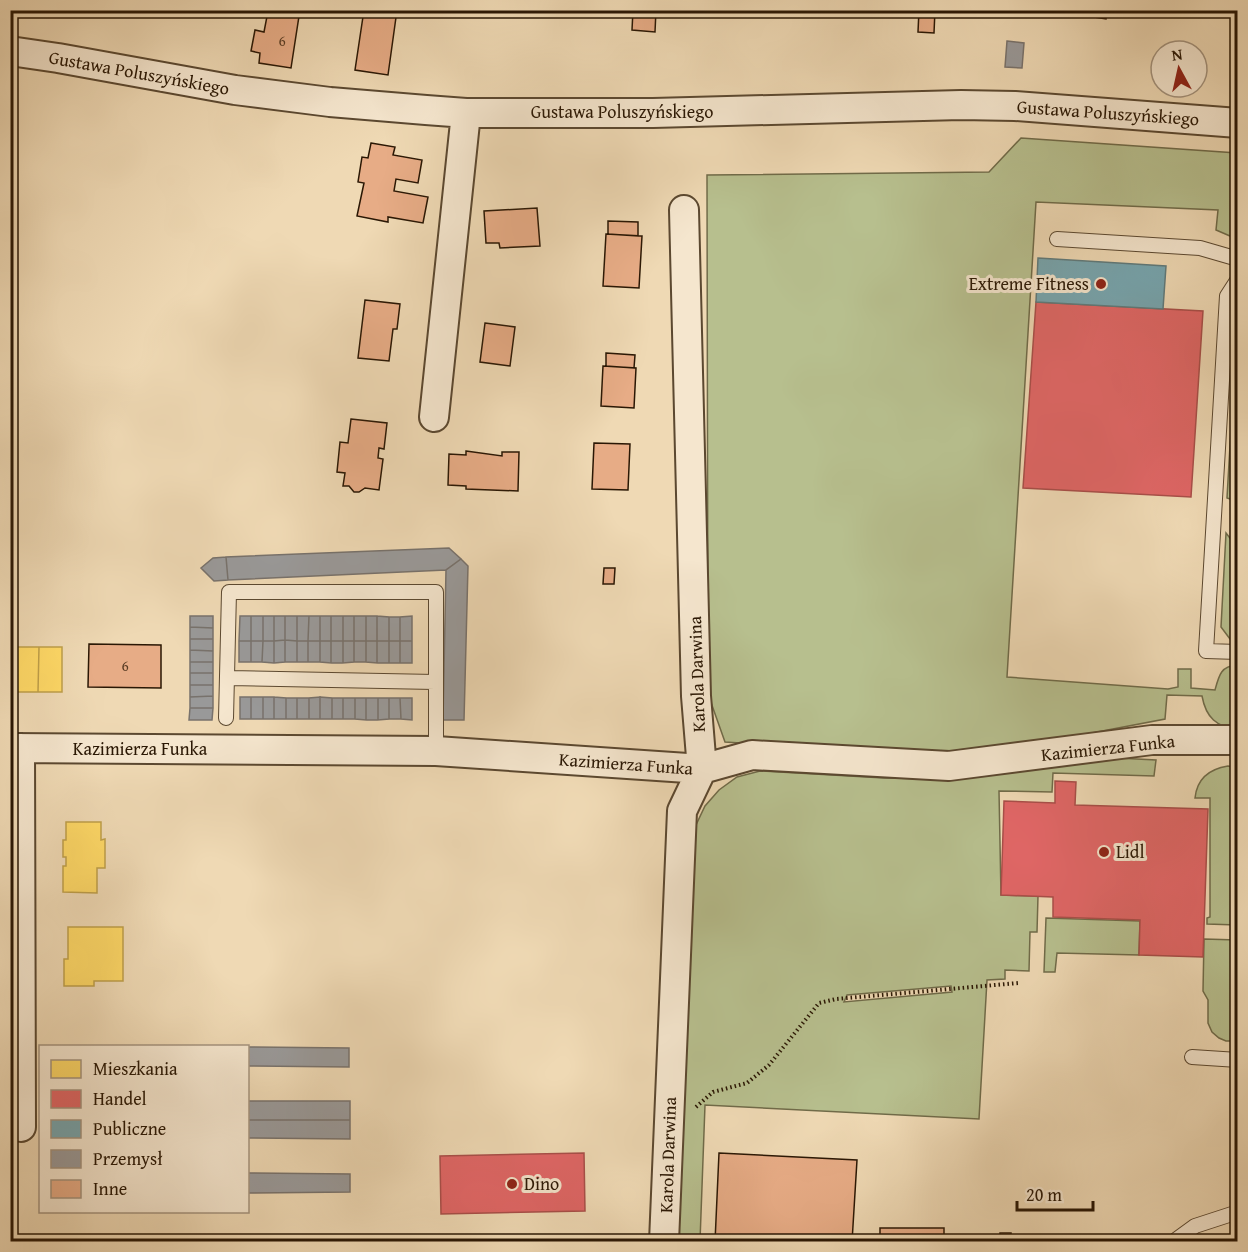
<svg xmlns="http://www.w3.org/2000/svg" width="1248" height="1252" font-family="'Gentium Book Plus',serif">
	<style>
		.green { fill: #b7bf8e; stroke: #706b49; stroke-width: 1.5; fill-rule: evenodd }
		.homes { fill: #ffd966; stroke: #bf9f49; stroke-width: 1.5 }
		.shops { fill: #e06666; stroke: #a94e49; stroke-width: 1.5 }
		.public { fill: #76a5af; stroke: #5f7a7c; stroke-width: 1.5 }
		.industry { fill: #999; stroke: #78726c; stroke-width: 1.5 }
		.building { fill: #e7ac86; stroke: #2a1704; stroke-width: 1.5 }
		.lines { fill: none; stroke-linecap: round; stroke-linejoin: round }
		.lane-casing { stroke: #5b4830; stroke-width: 16 }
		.street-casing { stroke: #5b4830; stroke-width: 32 }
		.path { stroke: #2a1704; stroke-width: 4; stroke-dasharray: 1.5 3; stroke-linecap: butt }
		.lane { stroke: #f5e6ce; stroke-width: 14 }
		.street { stroke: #f5e6ce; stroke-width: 28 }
		.poi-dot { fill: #8f2418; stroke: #f5e6ce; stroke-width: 2 }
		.labels { text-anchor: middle; stroke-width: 6; stroke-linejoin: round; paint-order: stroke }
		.number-label { font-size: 15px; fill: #593c24 }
		.street-label { font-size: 18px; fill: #2a1704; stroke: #f5e6ce }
		.poi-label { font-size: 18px; fill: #2a1704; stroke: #f5e6ce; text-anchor: start }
	</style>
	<rect width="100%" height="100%" fill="#efd9b4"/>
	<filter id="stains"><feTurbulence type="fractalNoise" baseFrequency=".00333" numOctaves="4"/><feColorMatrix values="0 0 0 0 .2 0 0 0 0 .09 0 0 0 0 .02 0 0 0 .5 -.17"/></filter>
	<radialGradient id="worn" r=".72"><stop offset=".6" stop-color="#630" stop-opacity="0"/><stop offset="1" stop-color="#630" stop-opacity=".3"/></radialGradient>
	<path class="green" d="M1021,138L1237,153V239L1216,230L1218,210L1036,202L1007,677L1168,689L1178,687V669H1191V688L1215,690C1219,675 1221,666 1237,665V729C1217,727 1206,718 1202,696L1167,695L1165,719L967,757L725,742L708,694L707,175L989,172Z
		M1237,324V532L1234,528L1236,501L1227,498Z
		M1226,533L1237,547V640L1230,639L1221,627Z
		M1078,756L1156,760L1154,776L1053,773L1052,792L999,791L1001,895L1038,896L1037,932H1030L1029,971L1005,970V979L987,980L979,1119L705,1105L700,1241L677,1242L696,825L705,806L719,790L737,777L760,771L884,778L949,779ZM951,986L952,992L844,1002L847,995Z
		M1228,766L1237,768V925L1207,924V918L1210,917V798H1195C1197,778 1209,769 1228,766Z
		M1046,918L1140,921L1139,955L1057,953L1055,972H1044Z
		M1204,939L1237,940V1041H1226L1219,1038L1212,1032L1208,1023V1000L1203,991Z"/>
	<path class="homes" d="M10,647H16V692H10Z
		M16,647H39L38,692H16Z
		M39,647H62V692H38Z
		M66,822H101V840L105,839V868H97V893L63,892V866H66V857H63V840H66Z
		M68,927H123V981H94V986H64V959H68Z"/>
	<path class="shops" d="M1036,302L1203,311L1191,497L1023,488Z
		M1055,781L1076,782L1075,805L1208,809L1203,957L1139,955L1140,920L1053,917V897L1001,895L1004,801L1055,803Z
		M584,1153L585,1211L441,1214L440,1156Z"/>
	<path class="public" d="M1038,258L1166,266L1163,309L1036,302Z"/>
	<path class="industry" d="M1007,41L1024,43L1022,68L1005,67Z
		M449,548L461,559L446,570L228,580L226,557Z
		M226,557L228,580L214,581L201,568L213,558Z
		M461,559L468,566L464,720H443L446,570Z
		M190,616H213V628L190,627Z
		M240,616H251V641H239Z
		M251,616H263V641H251Z
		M263,616H274V641H263Z
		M274,616H285V640L274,641Z
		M285,616H297V641L285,640Z
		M297,616H309L308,641H297Z
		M309,616H320V641H308Z
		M320,616H331V641H320Z
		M331,616H343V641H331Z
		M343,616H354V641H343Z
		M354,616H366V641H354Z
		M366,616H377V641H366Z
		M377,616L389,617V641H377Z
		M412,616V641H400V617Z
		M389,617H400V641H389Z
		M190,627L213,628V639H190Z
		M190,639H213V651L190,650Z
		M285,640L297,641V662H285Z
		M285,640V662L274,663V641Z
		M239,641H251V662H239Z
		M251,641H263L262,662H251Z
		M263,641H274V663L262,662Z
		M297,641H308V662H297Z
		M308,641H320V662H308Z
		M320,641H331V663L320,662Z
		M331,641H343V663H331Z
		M343,641H354V662L343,663Z
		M354,641H366V662H354Z
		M366,641H377V663L366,662Z
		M377,641H389V663H377Z
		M389,641H400V663H389Z
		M400,641H412V663H400Z
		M190,650L213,651V662H190Z
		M190,662H213V673H190Z
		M190,673H213V685H190Z
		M190,685H213V696L190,697Z
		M213,696V708H190V697Z
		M240,697H251V719H240Z
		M251,697H263V719H251Z
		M263,697H274V719H263Z
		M274,697L286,698V719H274Z
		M320,697L332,698V719H320Z
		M320,697V719H309V698Z
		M286,698H297V719H286Z
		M297,698H309V719H297Z
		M332,698H343V719H332Z
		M343,698H355V719H343Z
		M355,698H366V720L355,719Z
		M366,698H378V720H366Z
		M378,698H389V719L378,720Z
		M389,698H400L401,719H389Z
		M400,698H412V720L401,719Z
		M190,708H213L212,720H189Z
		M248,1047L349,1048V1067L248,1066Z
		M248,1101H350V1120H248Z
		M248,1120H350V1139L248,1138Z
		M248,1173L350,1174V1192L248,1193Z"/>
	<path class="building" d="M364,10H397L388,75L355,70Z
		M633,10H656L655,32L632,30Z
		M919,10H935L934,33L918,32Z
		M1075,10H1111V12H1107L1106,19L1074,14Z
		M268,11L299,16L291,68L259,63L260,53L251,51L255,30L264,32Z
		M371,143L395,147L393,155L422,160L418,183L396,179L394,191L428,197L423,223L388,217V222L357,216L364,183L358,182L362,157L368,158Z
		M537,208L540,246L500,248L499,243H486L484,211Z
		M608,221L638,222V236L608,234Z
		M606,234L642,236L639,288L603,286Z
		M365,300L400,304L397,329H393L389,361L358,358Z
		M485,323L515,327L510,366L480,362Z
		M606,353L635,355L634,368L606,366Z
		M603,366L636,368L634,408L601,406Z
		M351,419L387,423L384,449L379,448L378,458L383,459L379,490L365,488L359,492H354L349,486H343L345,473L337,472L340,442L348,443Z
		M594,443L630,444L628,490L592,489Z
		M466,451L502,456V452H519L518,491L466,489V486L448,485L449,454L466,455Z
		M604,568H615L614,584H603Z
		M89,644L161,645V688L88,687Z
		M719,1153L857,1160L852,1242H715Z
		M880,1228H944V1242H880Z
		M1000,1233H1011V1242H1000Z"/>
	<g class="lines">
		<g class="lane-casing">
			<path id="lane" d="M1057,239L1200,248L1238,259
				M1238,279L1227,296L1206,651L1238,652
				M229,678L435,682
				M226,718L229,592H436V751
				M1192,1057L1238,1060
				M1173,1242L1195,1226L1238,1212"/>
		</g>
		<g class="street-casing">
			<path id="street" d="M10,51L58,58L235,90L330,102L426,110L466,113H653L961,105L1015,106L1238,123
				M434,417L466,113
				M10,748L436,751L702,769L752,755L949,766L1152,740H1238
				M20,748L21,1127
				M664,1242L682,811L702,769L696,696L684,210"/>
		</g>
		<path class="path" d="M696,1107L713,1092L747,1083L769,1065L819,1003L836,999L1018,983"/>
		<use href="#lane" class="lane"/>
		<use href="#street" class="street"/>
	</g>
	<g class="poi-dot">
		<circle cx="1101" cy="284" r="6"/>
		<circle cx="1104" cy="852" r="6"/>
		<circle cx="512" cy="1184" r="6"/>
	</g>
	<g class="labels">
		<g class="number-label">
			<text x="282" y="46">6</text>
			<text x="125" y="671">6</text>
		</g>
		<g class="street-label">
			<text transform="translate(139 73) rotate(10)" y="6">Gustawa Poluszyńskiego</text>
			<text x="622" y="118">Gustawa Poluszyńskiego</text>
			<text transform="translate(1108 113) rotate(4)" y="6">Gustawa Poluszyńskiego</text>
			<text transform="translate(697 674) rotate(-92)" y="6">Karola Darwina</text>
			<text transform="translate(1108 748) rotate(-6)" y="6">Kazimierza Funka</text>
			<text x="140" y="755">Kazimierza Funka</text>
			<text transform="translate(626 764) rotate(4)" y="6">Kazimierza Funka</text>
			<text transform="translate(668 1155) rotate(-88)" y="6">Karola Darwina</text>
		</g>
		<g class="poi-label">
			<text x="1089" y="290" text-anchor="end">Extreme Fitness</text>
			<text x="1116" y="858">Lidl</text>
			<text x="524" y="1190">Dino</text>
		</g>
	</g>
	<rect width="1248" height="1252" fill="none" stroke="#efd9b4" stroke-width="36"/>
	<rect x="12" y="12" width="1224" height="1228" fill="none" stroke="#2a1704" stroke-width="3"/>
	<rect x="18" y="18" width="1212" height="1216" fill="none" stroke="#2a1704" stroke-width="1.5"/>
	<rect x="39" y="1045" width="210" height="168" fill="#f5e6ce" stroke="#a4937d" stroke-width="1.5"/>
	<rect x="51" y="1060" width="30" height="18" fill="#ffd966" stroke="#a4937d" stroke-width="1.5"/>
	<text x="93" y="1075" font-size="18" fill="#2a1704">Mieszkania</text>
	<rect x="51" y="1090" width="30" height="18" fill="#e06666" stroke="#a4937d" stroke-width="1.5"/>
	<text x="93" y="1105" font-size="18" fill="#2a1704">Handel</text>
	<rect x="51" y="1120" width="30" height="18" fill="#76a5af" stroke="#a4937d" stroke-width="1.5"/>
	<text x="93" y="1135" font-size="18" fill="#2a1704">Publiczne</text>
	<rect x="51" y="1150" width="30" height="18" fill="#999999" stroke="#a4937d" stroke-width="1.5"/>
	<text x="93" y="1165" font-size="18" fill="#2a1704">Przemysł</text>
	<rect x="51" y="1180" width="30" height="18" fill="#e7ac86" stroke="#a4937d" stroke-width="1.5"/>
	<text x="93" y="1195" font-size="18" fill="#2a1704">Inne</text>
	<g transform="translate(1179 69) rotate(352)"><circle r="28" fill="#f5e6ce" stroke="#a4937d" stroke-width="1.5"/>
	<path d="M0-4.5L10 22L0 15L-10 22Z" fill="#8f2418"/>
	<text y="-9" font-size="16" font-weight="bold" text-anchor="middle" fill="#2a1704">N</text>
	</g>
	<path d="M1017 1201v9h76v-9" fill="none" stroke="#2a1704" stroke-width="3"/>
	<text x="1026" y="1201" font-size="18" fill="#2a1704" stroke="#f5e6ce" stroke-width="4.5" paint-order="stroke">20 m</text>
	<rect width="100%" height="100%" filter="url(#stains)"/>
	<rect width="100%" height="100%" fill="url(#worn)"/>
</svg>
